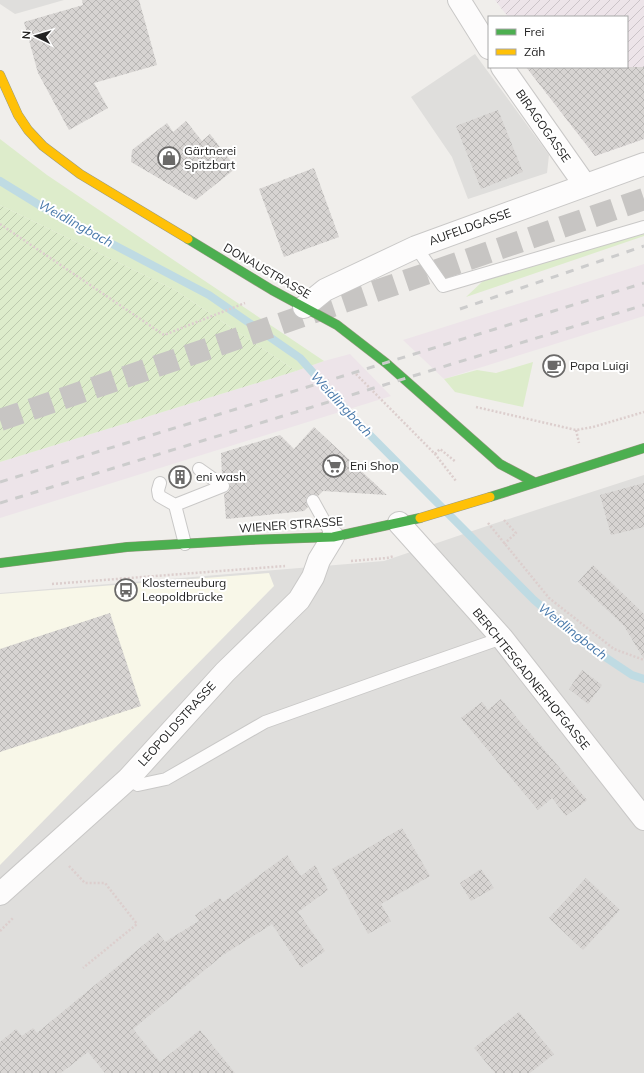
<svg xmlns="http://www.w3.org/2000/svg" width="644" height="1073" font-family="Mulish,sans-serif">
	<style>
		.residential { fill: #dfdedc }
		.industrial { fill: url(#industrial-furrows) }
		.education { fill: #f8f7e8 }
		.railway { fill: #ede4e9 }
		.grass { fill: #ddeccb }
		.garden { fill: url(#garden-furrows) }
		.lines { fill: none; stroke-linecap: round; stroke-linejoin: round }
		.stream { stroke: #bfdbe3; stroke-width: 8 }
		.building { fill: url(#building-cross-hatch) }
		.primary-tunnel { stroke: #c7c5c3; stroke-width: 22; stroke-dasharray: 22 11; stroke-linecap: butt }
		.lane-casing { stroke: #c9c8c7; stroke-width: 14 }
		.street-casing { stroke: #c9c8c7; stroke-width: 24 }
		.fast-casing { stroke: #999a82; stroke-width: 10 }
		.slow-casing { stroke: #999a82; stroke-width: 10 }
		.path { stroke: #dccecd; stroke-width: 2.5; stroke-dasharray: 2 2; stroke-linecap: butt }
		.lane { stroke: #fdfcfc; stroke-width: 12 }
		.street { stroke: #fdfcfc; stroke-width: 22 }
		.fast { stroke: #4caf50; stroke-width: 9 }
		.slow { stroke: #ffc107; stroke-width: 9 }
		.rail { stroke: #ccc; stroke-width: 3; stroke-dasharray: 8 8; stroke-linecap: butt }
		.slow-bridge-casing { stroke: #999a82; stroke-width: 10; stroke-linecap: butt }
		.slow-bridge { stroke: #ffc107; stroke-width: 9 }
		.labels { text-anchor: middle; stroke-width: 4; stroke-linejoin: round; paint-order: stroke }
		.street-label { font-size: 12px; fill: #222; stroke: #fff }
		.poi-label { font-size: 12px; fill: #222; stroke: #fff; text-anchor: start }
		.water-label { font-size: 13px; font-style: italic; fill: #4a7aab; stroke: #fff }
	</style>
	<defs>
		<pattern id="industrial-furrows" width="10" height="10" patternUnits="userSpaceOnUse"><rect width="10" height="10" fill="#ede4e9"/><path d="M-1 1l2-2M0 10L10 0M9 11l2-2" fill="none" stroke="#cbc3c8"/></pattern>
		<pattern id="garden-furrows" width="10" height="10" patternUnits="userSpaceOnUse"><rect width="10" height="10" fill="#ddeccb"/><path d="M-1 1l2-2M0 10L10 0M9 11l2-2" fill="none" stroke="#bdcaae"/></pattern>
		<pattern id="building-cross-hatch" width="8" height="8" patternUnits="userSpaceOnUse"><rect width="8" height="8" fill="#d7d4d2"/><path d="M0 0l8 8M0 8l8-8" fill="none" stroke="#b8b6b4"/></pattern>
	</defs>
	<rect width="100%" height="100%" fill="#f0eeeb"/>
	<path class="residential" d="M0,0H64L15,14L0,4Z
		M475,54L549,155L547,173L468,199L452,157L411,97Z
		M644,475V1073H0V593L384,561L493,524Z"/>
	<path class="industrial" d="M495,0H644V139L595,156L526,67H627V17H508Z"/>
	<path class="education" d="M269,573L274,586L0,865V594Z"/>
	<path class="railway" d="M644,264V316L444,379L403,340Z
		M350,354L391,396L0,518V462L296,371L324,361Z"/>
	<path class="grass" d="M0,139L47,175L324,361L296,371L175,290L0,205Z
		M644,226V236L466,297L484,280Z
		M533,362L523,407L455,392L444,379L477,370L496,373Z"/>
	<path class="garden" d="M0,205L175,290L296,371L0,462Z"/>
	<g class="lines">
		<path class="stream" d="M0,181L44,208L209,295L300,358L356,421L534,600L587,645L632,675L644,679"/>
	</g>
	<path class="building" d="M82,0H139L157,65L94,83L108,108L69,130L38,73L24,22L83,5Z
		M526,67H644V139L595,156Z
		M498,110L523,172L481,189L456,126Z
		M186,121L202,141L210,134L236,168L196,200L131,162L132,150L167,123L173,132Z
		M314,168L339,237L284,257L259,189Z
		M314,427L387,495L323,491L318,496L313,494L307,497L306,501L308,507L304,511L226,519L224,494L229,491L230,486V483L222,476L221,453L280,435L294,449Z
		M644,483V527L611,535L600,495Z
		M593,565L644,614V659L624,626L578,582Z
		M110,613L141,706L0,752V649Z
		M582,670L602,685L588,704L569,689Z
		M501,699L587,800L566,816L552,798L538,810L461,718L482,702L488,710Z
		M402,828L430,876L381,904L391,921L368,934L332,869Z
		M287,855L301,876L315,865L328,890L298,912L325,951L301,968L272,924L223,955L133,1029L160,1062L200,1030L235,1073H105L88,1052L61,1073H0V1042L16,1029L22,1036L33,1028L37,1033L158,933L165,942L199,921L195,915L220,898L223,902Z
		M481,869L494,888L471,901L460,883Z
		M586,878L620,910L583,950L549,918Z
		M519,1012L554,1054L530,1073H495L474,1048Z"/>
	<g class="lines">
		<path class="primary-tunnel" d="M0,420L644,199"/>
		<g class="lane-casing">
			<path id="lane" d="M416,247L443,286L644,227
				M160,483L158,490L159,496L175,505
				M313,501L333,537
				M185,544L175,505L223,486L199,469
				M128,779L138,785L166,779L265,722L402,673L502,638"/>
		</g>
		<g class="street-casing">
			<path id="street" d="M459,0L489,48
				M502,67L585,185
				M304,307L325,290L416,247L644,164
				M399,523L502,638L644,819
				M0,894L128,779L225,672L299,600L313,577L319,560L333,537"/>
		</g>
		<g class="fast-casing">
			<path id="fast" d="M188,239L272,290L337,325L386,363L500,464L534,482
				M490,497L644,448
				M0,563L127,547L250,540L333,537L420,518"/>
		</g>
		<g class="slow-casing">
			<path id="slow" d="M0,75L18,115L28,130L43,146L80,174L188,239"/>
		</g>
		<path class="path" d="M0,224L164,335L245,303
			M356,374L435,454L456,481
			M476,407L576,430L593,427L644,412
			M576,430L579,443
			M435,454L440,449L456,462
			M504,520L516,533L504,544
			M488,523L549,598L614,649L644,660
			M351,561L387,558L394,556
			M52,584L285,566
			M69,866L85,883H105L137,924L83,968
			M0,931L14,917"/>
		<use href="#lane" class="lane"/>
		<use href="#street" class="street"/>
		<use href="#fast" class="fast"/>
		<use href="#slow" class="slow"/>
		<path class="rail" d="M460,309L644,246
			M0,482L644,283
			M0,503L644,305"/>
		<g class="slow-bridge-casing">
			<path id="slow-bridge" d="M420,518L490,497"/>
		</g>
		<use href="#slow-bridge" class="slow-bridge"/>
	</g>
	<defs>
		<g id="shop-ring" transform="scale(1.15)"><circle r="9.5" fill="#fff" stroke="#6a6968" stroke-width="1.5"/><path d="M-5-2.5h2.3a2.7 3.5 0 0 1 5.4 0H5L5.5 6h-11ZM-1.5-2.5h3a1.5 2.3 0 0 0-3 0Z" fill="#6a6968"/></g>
		<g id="cafe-ring" transform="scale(1.15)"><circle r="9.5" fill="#fff" stroke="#6a6968" stroke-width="1.5"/><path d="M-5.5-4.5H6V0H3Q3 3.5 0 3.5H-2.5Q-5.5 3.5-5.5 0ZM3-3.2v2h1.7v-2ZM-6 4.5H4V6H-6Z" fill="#6a6968"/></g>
		<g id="supermarket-ring" transform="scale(1.15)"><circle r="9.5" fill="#fff" stroke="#6a6968" stroke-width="1.5"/><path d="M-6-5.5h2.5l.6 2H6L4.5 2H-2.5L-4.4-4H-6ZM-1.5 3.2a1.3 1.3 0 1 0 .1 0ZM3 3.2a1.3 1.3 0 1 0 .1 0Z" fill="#6a6968"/></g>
		<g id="building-ring" transform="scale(1.15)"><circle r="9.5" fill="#fff" stroke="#6a6968" stroke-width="1.5"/><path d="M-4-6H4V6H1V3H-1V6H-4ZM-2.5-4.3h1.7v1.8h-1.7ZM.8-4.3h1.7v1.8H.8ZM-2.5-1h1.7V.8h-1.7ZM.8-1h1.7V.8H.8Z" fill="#6a6968"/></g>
		<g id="bus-ring" transform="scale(1.15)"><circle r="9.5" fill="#fff" stroke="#6a6968" stroke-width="1.5"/><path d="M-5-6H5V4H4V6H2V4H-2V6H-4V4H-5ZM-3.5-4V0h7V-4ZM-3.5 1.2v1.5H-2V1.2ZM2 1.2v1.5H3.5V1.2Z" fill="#6a6968"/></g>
	</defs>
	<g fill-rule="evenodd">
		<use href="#shop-ring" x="169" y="158"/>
		<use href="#cafe-ring" x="554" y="366"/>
		<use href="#supermarket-ring" x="334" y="466"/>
		<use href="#building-ring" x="180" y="477"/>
		<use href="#bus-ring" x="126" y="590"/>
	</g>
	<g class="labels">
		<g class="street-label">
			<text transform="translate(543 126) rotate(55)" y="4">BIRAGOGASSE</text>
			<text transform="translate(470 227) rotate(-20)" y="4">AUFELDGASSE</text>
			<text transform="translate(267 271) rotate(30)" y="4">DONAUSTRASSE</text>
			<text transform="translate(291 525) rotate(-4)" y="4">WIENER STRASSE</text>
			<text transform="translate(531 679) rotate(51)" y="4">BERCHTESGADNERHOFGASSE</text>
			<text transform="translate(177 724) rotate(-48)" y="4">LEOPOLDSTRASSE</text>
		</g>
		<g class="poi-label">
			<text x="184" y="155">Gärtnerei<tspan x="184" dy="14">Spitzbart</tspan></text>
			<text x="570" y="370">Papa Luigi</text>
			<text x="350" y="470">Eni Shop</text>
			<text x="196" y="481">eni wash</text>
			<text x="142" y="587">Klosterneuburg<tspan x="142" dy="14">Leopoldbrücke</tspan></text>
		</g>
		<g class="water-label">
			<text transform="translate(76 223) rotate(29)" y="5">Weidlingbach</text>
			<text transform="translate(342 404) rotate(47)" y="5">Weidlingbach</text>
			<text transform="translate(573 631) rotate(38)" y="5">Weidlingbach</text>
		</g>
	</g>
	<rect x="488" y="16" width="140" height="52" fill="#ffffff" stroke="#a7a7a7"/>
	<rect x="496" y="29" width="20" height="6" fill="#4caf50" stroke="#a7a7a7"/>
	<text x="524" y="36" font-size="12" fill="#222222">Frei</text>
	<rect x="496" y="49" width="20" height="6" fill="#ffc107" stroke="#a7a7a7"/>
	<text x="524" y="56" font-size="12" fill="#222222">Zäh</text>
	<g transform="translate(36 36) rotate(275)" stroke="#ffffff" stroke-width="3" paint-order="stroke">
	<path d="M0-3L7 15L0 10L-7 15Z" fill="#222222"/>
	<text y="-6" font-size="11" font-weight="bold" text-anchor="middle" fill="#222222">N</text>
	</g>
</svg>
